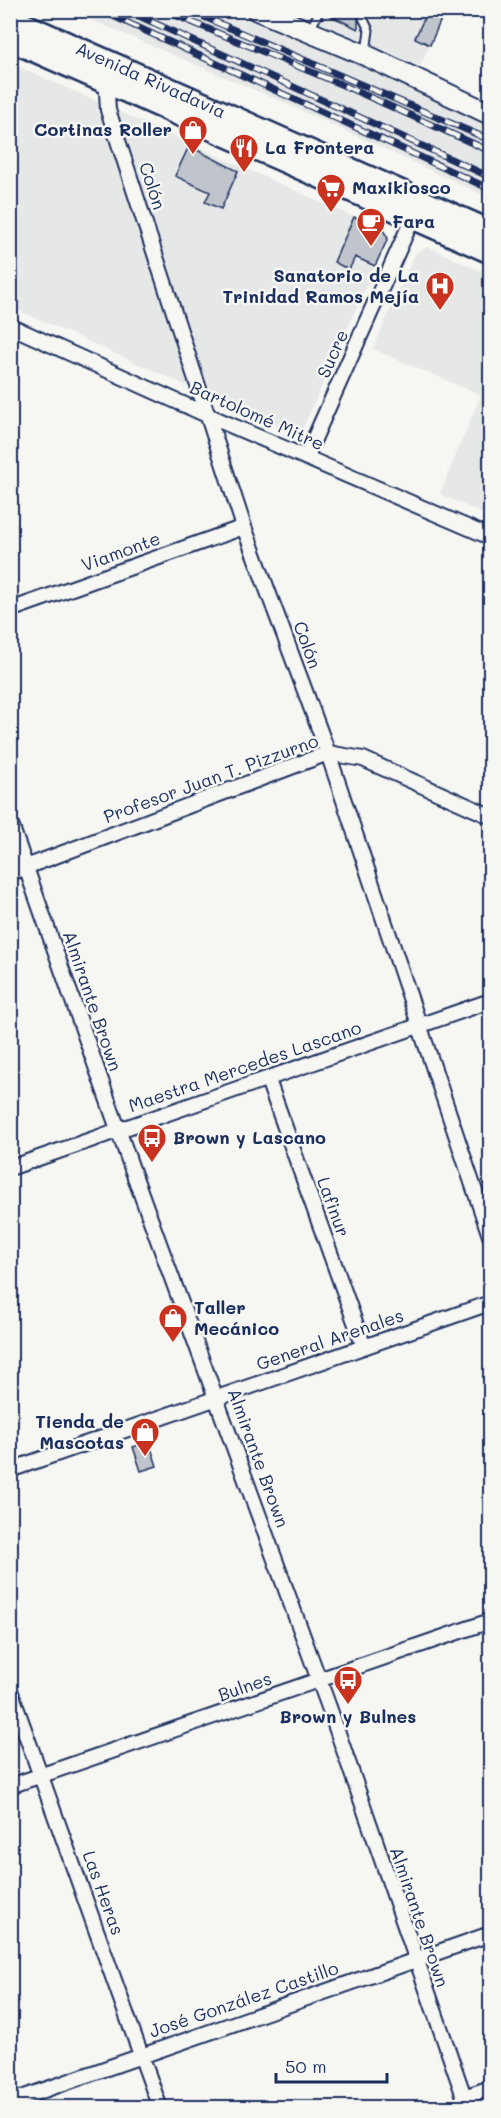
<svg xmlns="http://www.w3.org/2000/svg" width="501" height="2118" font-family="Mali,sans-serif">
	<style>
		.built { fill: #e6e7e7 }
		.building { fill: #c0c4cd; stroke: #1b2f5e; stroke-width: 1.5 }
		.lines { fill: none; stroke-linecap: round; stroke-linejoin: round }
		.service-casing { stroke: #1b2f5e; stroke-width: 11 }
		.minor-casing { stroke: #1b2f5e; stroke-width: 18 }
		.secondary-casing { stroke: #1b2f5e; stroke-width: 24 }
		.primary-casing { stroke: #1b2f5e; stroke-width: 26 }
		.service { stroke: #f6f6f2; stroke-width: 7 }
		.minor { stroke: #f6f6f2; stroke-width: 14 }
		.secondary { stroke: #f6f6f2; stroke-width: 20 }
		.primary { stroke: #f6f6f2; stroke-width: 21 }
		.rail-casing { stroke: #1b2f5e; stroke-width: 7 }
		.rail { stroke: #f6f6f2; stroke-width: 4.5; stroke-dasharray: 14; stroke-linecap: butt }
		.labels { text-anchor: middle; stroke-width: 5; stroke-linejoin: round; paint-order: stroke }
		.street-label { font-size: 18px; fill: #1b2f5e; stroke: #f6f6f2 }
		.poi-label { font-size: 18px; font-weight: bold; fill: #1b2f5e; stroke: #f6f6f2; text-anchor: start }
	</style>
	<rect width="100%" height="100%" fill="#f6f6f2"/>
	<filter id="ink" filterUnits="userSpaceOnUse"><feTurbulence type="fractalNoise" baseFrequency=".0167" numOctaves="2"/><feDisplacementMap in="SourceGraphic" scale="12" xChannelSelector="R" yChannelSelector="G"/><feConvolveMatrix kernelMatrix="1 2 1 2 8 2 1 2 1" color-interpolation-filters="sRGB"/></filter>
	<g filter="url(#ink)">
		<path class="built" d="M71,11H227L404,83L490,125V198L276,99Z
			M295,11H445L420,66Z
			M11,63L383,230L388,237L302,430L293,433L11,307Z
			M428,247L490,275V517L440,494L481,395L373,349L415,254Z"/>
		<path class="building" d="M326,10H366L358,15V29L325,13Z
			M428,10H445L430,45L415,38Z
			M189,146L238,171L221,209L205,202L210,192L175,176Z
			M354,217L383,230L388,238L375,266L355,257L349,270L334,262Z
			M149,1442L157,1466L141,1471L133,1447Z"/>
		<g class="lines">
			<g class="service-casing">
				<path id="service" d="M363,18L369,30L366,52
					M310,30L320,10"/>
			</g>
			<g class="minor-casing">
				<path id="minor" d="M111,78L107,93L108,110L244,527L328,753L490,1236
					M10,326L207,415L490,537
					M306,457L415,213
					M10,610L244,527
					M10,822L132,1169L330,1710L468,2108
					M10,873L328,753L363,759L490,816
					M268,1080L364,1347
					M10,1168L490,1001
					M10,1470L490,1303
					M10,1690L160,2108
					M10,1786L490,1621
					M464,2097L490,2088
					M10,2102L490,1934"/>
			</g>
			<g class="secondary-casing">
				<path id="secondary" d="M257,10L365,55L490,114"/>
			</g>
			<g class="primary-casing">
				<g id="primary">
					<path id="s1" d="M10,18L490,231"/>
					<path d="M10,40L490,252"/>
				</g>
			</g>
			<use href="#service" class="service"/>
			<use href="#minor" class="minor"/>
			<use href="#secondary" class="secondary"/>
			<use href="#primary" class="primary"/>
			<g class="rail-casing">
				<path id="rail" d="M100,10L490,189
					M126,10L490,177
					M163,10L345,86L490,151
					M188,10L490,140"/>
			</g>
			<use href="#rail" class="rail"/>
		</g>
	</g>
	<defs>
		<g id="shop-pin" transform="scale(1.5)"><path d="M0 17L-7.5 6A9.5 9.5 0 1 1 7.5 6Z" fill="#c8321e" stroke="#f6f6f2"/><path d="M-5-2.5h2.3a2.7 3.5 0 0 1 5.4 0H5L5.5 6h-11ZM-1.5-2.5h3a1.5 2.3 0 0 0-3 0Z" fill="#fff"/></g>
		<g id="restaurant-pin" transform="scale(1.5)"><path d="M0 17L-7.5 6A9.5 9.5 0 1 1 7.5 6Z" fill="#c8321e" stroke="#f6f6f2"/><path d="M-5-6h1v4h1v-4h1v4h1v-4h1v5L-1.5 .5V6h-2V.5L-5-1ZM5-6V6H3V1.5H1.5Q1.5-4 5-6Z" fill="#fff"/></g>
		<g id="supermarket-pin" transform="scale(1.5)"><path d="M0 17L-7.5 6A9.5 9.5 0 1 1 7.5 6Z" fill="#c8321e" stroke="#f6f6f2"/><path d="M-6-5.5h2.5l.6 2H6L4.5 2H-2.5L-4.4-4H-6ZM-1.5 3.2a1.3 1.3 0 1 0 .1 0ZM3 3.2a1.3 1.3 0 1 0 .1 0Z" fill="#fff"/></g>
		<g id="cafe-pin" transform="scale(1.5)"><path d="M0 17L-7.5 6A9.5 9.5 0 1 1 7.5 6Z" fill="#c8321e" stroke="#f6f6f2"/><path d="M-5.5-4.5H6V0H3Q3 3.5 0 3.5H-2.5Q-5.5 3.5-5.5 0ZM3-3.2v2h1.7v-2ZM-6 4.5H4V6H-6Z" fill="#fff"/></g>
		<g id="hospital-pin" transform="scale(1.5)"><path d="M0 17L-7.5 6A9.5 9.5 0 1 1 7.5 6Z" fill="#c8321e" stroke="#f6f6f2"/><path d="M-5-5h3v3.5h4V-5h3V5h-3V1.5h-4V5h-3Z" fill="#fff"/></g>
		<g id="bus-pin" transform="scale(1.5)"><path d="M0 17L-7.5 6A9.5 9.5 0 1 1 7.5 6Z" fill="#c8321e" stroke="#f6f6f2"/><path d="M-5-6H5V4H4V6H2V4H-2V6H-4V4H-5ZM-3.5-4V0h7V-4ZM-3.5 1.2v1.5H-2V1.2ZM2 1.2v1.5H3.5V1.2Z" fill="#fff"/></g>
	</defs>
	<g fill-rule="evenodd">
		<use href="#shop-pin" x="193" y="130"/>
		<use href="#restaurant-pin" x="244" y="148"/>
		<use href="#supermarket-pin" x="331" y="188"/>
		<use href="#cafe-pin" x="371" y="222"/>
		<use href="#hospital-pin" x="440" y="286"/>
		<use href="#bus-pin" x="152" y="1138"/>
		<use href="#shop-pin" x="173" y="1318"/>
		<use href="#shop-pin" x="145" y="1432"/>
		<use href="#bus-pin" x="348" y="1680"/>
	</g>
	<g class="labels">
		<g class="street-label">
			<text dy="6" stroke="none"><textPath href="#s1" startOffset="154">Avenida Rivadavia</textPath></text>
			<text transform="translate(152 186) rotate(72)" y="6">Colón</text>
			<text transform="translate(333 354) rotate(-66)" y="6">Sucre</text>
			<text transform="translate(257 416) rotate(24)" y="6">Bartolomé Mitre</text>
			<text transform="translate(121 552) rotate(-20)" y="6">Viamonte</text>
			<text transform="translate(307 645) rotate(70)" y="6">Colón</text>
			<text transform="translate(211 779) rotate(-20)" y="6">Profesor Juan T. Pizzurno</text>
			<text transform="translate(92 1001) rotate(71)" y="6">Almirante Brown</text>
			<text transform="translate(245 1067) rotate(-19)" y="6">Maestra Mercedes Lascano</text>
			<text transform="translate(333 1207) rotate(70)" y="6">Lafinur</text>
			<text transform="translate(330 1340) rotate(-19)" y="6">General Arenales</text>
			<text transform="translate(258 1458) rotate(70)" y="6">Almirante Brown</text>
			<text transform="translate(245 1687) rotate(-19)" y="6">Bulnes</text>
			<text transform="translate(103 1893) rotate(70)" y="6">Las Heras</text>
			<text transform="translate(419 1917) rotate(71)" y="6">Almirante Brown</text>
			<text transform="translate(244 2000) rotate(-19)" y="6">José González Castillo</text>
		</g>
		<g class="poi-label">
			<text x="172" y="136" text-anchor="end">Cortinas Roller</text>
			<text x="265" y="154">La Frontera</text>
			<text x="352" y="194">Maxikiosco</text>
			<text x="392" y="228">Fara</text>
			<text x="419" y="282" text-anchor="end">Sanatorio de La<tspan x="419" dy="21">Trinidad Ramos Mejía</tspan></text>
			<text x="173" y="1144">Brown y Lascano</text>
			<text x="194" y="1314">Taller<tspan x="194" dy="21">Mecánico</tspan></text>
			<text x="124" y="1428" text-anchor="end">Tienda de<tspan x="124" dy="21">Mascotas</tspan></text>
			<text x="348" y="1723" text-anchor="middle">Brown y Bulnes</text>
		</g>
	</g>
	<rect width="501" height="2118" fill="none" stroke="#f6f6f2" stroke-width="36"/>
	<rect x="18" y="18" width="465" height="2082" fill="none" stroke="#1b2f5e" stroke-width="2" filter="url(#ink)"/>
	<path d="M276 2073v9h111v-9" fill="none" stroke="#1b2f5e" stroke-width="3"/>
	<text x="285" y="2073" font-size="18" fill="#1b2f5e" stroke="#f6f6f2" stroke-width="4.5" paint-order="stroke">50 m</text>
</svg>
